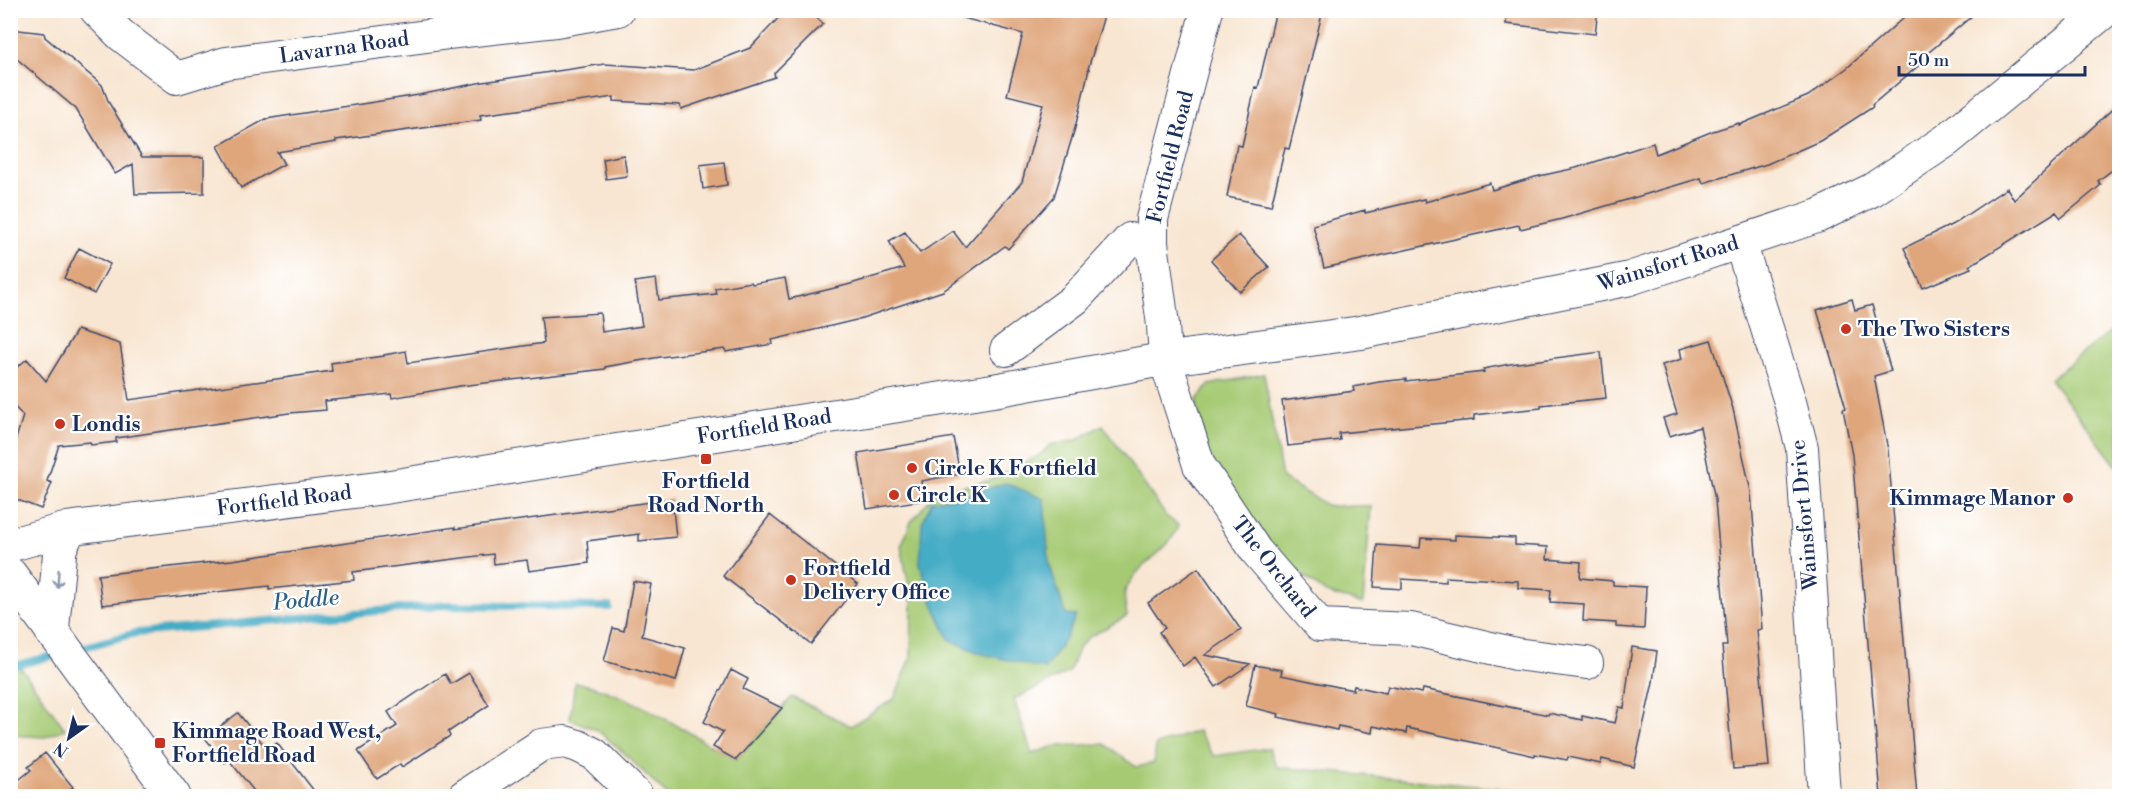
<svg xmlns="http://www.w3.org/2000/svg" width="2130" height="807" font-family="'Libre Bodoni',serif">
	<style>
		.green { fill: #a6ca73; stroke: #607c68; stroke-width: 1.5 }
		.water { fill: #45acc5; stroke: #306e92; stroke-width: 1.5 }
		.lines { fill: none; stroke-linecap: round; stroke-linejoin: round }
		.stream { stroke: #45acc5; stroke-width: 8 }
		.building { fill: #dfa67c }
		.minor-casing { stroke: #3c4a6f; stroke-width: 34 }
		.major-casing { stroke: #3c4a6f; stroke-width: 35 }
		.minor { stroke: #fff; stroke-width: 32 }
		.major { stroke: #fff; stroke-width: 33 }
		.oneway { stroke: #8d97ae }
		.poi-dot { fill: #c8321e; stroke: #fff; stroke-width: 2 }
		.labels { text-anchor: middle; stroke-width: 4.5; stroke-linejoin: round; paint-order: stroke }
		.street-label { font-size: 21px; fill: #1b2f5e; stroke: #fff }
		.poi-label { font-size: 21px; font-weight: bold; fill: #1b2f5e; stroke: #fff; text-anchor: start }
		.water-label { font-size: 22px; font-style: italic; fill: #2c6187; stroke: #fff }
	</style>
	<rect width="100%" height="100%" fill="#fff"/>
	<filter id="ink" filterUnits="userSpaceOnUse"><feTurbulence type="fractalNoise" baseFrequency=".0167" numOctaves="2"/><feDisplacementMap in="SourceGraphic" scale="12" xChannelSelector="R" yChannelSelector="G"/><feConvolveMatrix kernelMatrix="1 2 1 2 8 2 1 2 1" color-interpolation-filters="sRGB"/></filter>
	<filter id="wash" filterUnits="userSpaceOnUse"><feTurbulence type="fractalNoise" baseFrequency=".008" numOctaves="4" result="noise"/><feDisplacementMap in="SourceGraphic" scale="24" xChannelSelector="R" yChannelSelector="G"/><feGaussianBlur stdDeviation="1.35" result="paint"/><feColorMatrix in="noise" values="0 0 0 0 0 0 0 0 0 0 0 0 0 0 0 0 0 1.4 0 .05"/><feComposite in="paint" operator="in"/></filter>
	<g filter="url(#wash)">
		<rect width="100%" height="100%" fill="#f8e6d2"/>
		<path class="green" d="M2119,325V469L2050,379Z
			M1264,374L1282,478L1328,506H1371L1363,604L1326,593L1284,562L1210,466L1196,401L1209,385Z
			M1103,425L1166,516L1178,525C1171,550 1145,559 1132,579C1130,583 1125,588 1125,592C1123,599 1126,608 1127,616L1089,637L1079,647L1069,672L1014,699L1032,754L1055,746L1105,744L1136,767L1154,763L1156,745L1198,731L1214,756L1269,748L1277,767L1579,796H668L624,753L597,730L570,719L575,682C633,694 685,731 736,760L792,697L851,726L894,699L911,658L912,602L901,546L911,522L935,493L991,480L1040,455L1050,445L1077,440Z
			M10,657L25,673L65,729L45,737L11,735Z"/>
		<path class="water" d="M1006,483L1044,499L1049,563L1066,615L1076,616L1066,637L1045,669L979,653L949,639L932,601L920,564L922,523L932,501L958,497Z"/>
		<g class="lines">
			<path class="stream" d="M77,649L136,633L444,605L609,607
				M10,667L60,654"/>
		</g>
		<g id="blocks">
			<path class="building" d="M786,10H809L823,24L774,73L775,77L681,109L680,105L614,101V97L480,115L481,120L336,140V142L277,152L284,164L241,188L218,146L266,119L419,95L483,82L605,64L694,70L750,48Z
				M960,10H1037L1055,16L1057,10H1084L1104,16L1088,69H1089L1075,128L1054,197L1008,249L1005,246L943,291L856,320L772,340L773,344L726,352L725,349L660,357L605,367V369L460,386L392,398L391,394L325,401L326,410L289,413L116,438V442L91,445L90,442L59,445L47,481L52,483L41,509L10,497V458L23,416L10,402V373L27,359L46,381L77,330L120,344L129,400L332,371L331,363L384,356V355L406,351L408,363L544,343L541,317L600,313L602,332L642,326L635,282L656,279L659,300L716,294L715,288L751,282L752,284L785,278L789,299L847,285L904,268L889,241L905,232L920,253L953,231L965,247L1022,182L1043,104L1007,95L1023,34L959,17Z
				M1276,10H1323L1289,149L1285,148L1271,206L1227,197L1237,145L1242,146L1255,87L1258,88Z
				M1507,10H1598L1595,34L1506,24Z
				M1912,10H1979L1922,58L1924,61L1872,105L1873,107L1820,141L1790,154L1767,164L1703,183L1701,178L1562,219L1520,229L1519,225L1324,268L1313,225L1365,210V213L1424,199L1425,202L1490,183L1492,190L1535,177L1576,168L1653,143L1656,154L1713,131L1739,123V125L1808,96L1847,68Z
				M10,29L44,33L45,37L102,85L109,103L142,157H204V193L135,194L133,164L115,174L76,109L10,53Z
				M2120,102V164L2098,181L2101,185L2061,218L2056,212L1969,266L1971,268L1923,288L1904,248L1953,224L2007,188L2014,200Z
				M624,155L627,176L606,179L603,159Z
				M724,162L727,185L703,189L700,165Z
				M1239,235L1269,267L1240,292L1211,260Z
				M79,248L110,264L94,294L64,278Z
				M1852,299L1855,310L1872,305L1891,371L1874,376L1888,450L1917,796H1881L1852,455L1843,409L1846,408L1817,310Z
				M1711,340L1733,409L1751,492L1762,629L1757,630L1769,766L1733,769L1722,646H1727L1715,500L1700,427L1669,436L1663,418L1677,414L1662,365L1682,359L1680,349Z
				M1601,352L1606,398L1541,405V408L1474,415V420L1339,433L1340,440L1288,446L1282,401L1354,391L1353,387L1379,382L1406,379V381L1484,372L1483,369L1510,364Z
				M953,437L960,474L921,481L924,500L867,509L858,453Z
				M672,499L676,537L639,541V534L587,541L589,563L529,571L527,560L494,564L493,554L353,572L354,580L269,589V586L102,605L98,575L232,560L455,527V529Z
				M770,515L858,584L811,644L723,576Z
				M1455,535L1515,538V545L1548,547L1547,559L1581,562L1580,578L1613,581V585L1646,587L1644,629L1616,627V623L1583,621L1584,604L1550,602L1551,590L1518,588V581L1446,577V582L1402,579V589L1374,587L1377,545L1420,548L1421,538L1455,540Z
				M1198,568L1241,630L1205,655L1250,664L1216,687L1195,657L1183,666L1159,632L1165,628L1148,603Z
				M633,581L651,584L642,636L685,648L676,681L604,661L613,628L624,631Z
				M1632,647L1657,651L1653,682L1634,767L1602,759L1601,764L1568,757L1567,760L1535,754V756L1407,728L1406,733L1373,726L1372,733L1338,726L1337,730L1278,717L1279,714L1246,706L1255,665L1282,670L1281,675L1353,690L1354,686L1386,693L1388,686L1422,693L1423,689L1548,715L1549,713L1582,720V716L1615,723L1619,707L1624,708Z
				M731,670L748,679L743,689L782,708L736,760L713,747L723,732L704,722Z
				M469,673L489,705L448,732L450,736L402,767L400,764L377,779L358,751L397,726L388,712L445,674L451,684Z
				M238,713L268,750L277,743L318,796H258L229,760L225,763L205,738Z
				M45,753L73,787L61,796H10V787L31,770L28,767Z"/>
		</g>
	</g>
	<g filter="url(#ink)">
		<use href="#blocks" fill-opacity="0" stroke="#3c4a6f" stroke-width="1.5"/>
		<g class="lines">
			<g class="minor-casing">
				<path id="minor" d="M96,10L121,35L177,78L226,63L449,33L556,21L618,10
					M1207,10L1152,219V243L1163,325L1165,359L1199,465L1256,551L1320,625L1411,629L1516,654L1587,663
					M1740,242L1790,402L1802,448L1824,796
					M1006,350L1075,299L1130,239L1152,243
					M464,796L541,745L565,742L578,746L594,754L637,796"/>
			</g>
			<g class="major-casing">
				<path id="major" d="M10,545L70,528L381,488L996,390L1165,359L1358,333L1628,279L1818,216L1872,190L1947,140L2106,10
					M10,574L174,796
					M52,633L60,549L70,528"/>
			</g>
			<use href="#minor" class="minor"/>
			<use href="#major" class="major"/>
		</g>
		<defs><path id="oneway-shaft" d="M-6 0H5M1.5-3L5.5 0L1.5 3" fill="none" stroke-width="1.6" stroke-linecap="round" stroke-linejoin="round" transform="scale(1.5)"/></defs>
		<use class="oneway" href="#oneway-shaft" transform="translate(58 579) rotate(94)"/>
	</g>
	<g class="poi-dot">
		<circle cx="1846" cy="329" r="6"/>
		<circle cx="60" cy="424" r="6"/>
		<rect x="700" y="453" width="12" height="12" rx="3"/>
		<circle cx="912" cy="468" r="6"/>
		<circle cx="894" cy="495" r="6"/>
		<circle cx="2068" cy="498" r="6"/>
		<circle cx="791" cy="580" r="6"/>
		<rect x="154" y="737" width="12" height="12" rx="3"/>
	</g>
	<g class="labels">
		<g class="street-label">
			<text transform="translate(344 47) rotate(-8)" y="7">Lavarna Road</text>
			<text transform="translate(1170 157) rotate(-76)" y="7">Fortfield Road</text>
			<text transform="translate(1668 263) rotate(-17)" y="7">Wainsfort Road</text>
			<text transform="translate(764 426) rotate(-9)" y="7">Fortfield Road</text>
			<text transform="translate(284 500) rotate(-7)" y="7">Fortfield Road</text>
			<text transform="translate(1804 515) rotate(-95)" y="7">Wainsfort Drive</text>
			<text transform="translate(1274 567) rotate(52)" y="7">The Orchard</text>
		</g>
		<g class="poi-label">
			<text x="1858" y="336">The Two Sisters</text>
			<text x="72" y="431">Londis</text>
			<text x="924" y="475">Circle K Fortfield</text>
			<text x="706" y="488" text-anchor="middle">Fortfield<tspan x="706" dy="24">Road North</tspan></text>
			<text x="906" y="502">Circle K</text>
			<text x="2056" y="505" text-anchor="end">Kimmage Manor</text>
			<text x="803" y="575">Fortfield<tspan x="803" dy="24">Delivery Office</tspan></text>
			<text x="172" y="738">Kimmage Road West,<tspan x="172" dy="24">Fortfield Road</tspan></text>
		</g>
		<g class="water-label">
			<text transform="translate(306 599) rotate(-5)" y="8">Poddle</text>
		</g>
	</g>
	<rect width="2130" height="807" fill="none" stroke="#fff" stroke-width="36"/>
	<g transform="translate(69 738) rotate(214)" stroke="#ffffff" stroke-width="4.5" paint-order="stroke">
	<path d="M0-4.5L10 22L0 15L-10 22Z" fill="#1b2f5e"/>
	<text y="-9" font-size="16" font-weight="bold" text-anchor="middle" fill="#1b2f5e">N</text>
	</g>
	<path d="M1899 66v9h186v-9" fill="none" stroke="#1b2f5e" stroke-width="3"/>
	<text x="1908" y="66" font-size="18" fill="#1b2f5e" stroke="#ffffff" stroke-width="4.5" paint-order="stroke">50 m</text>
</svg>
